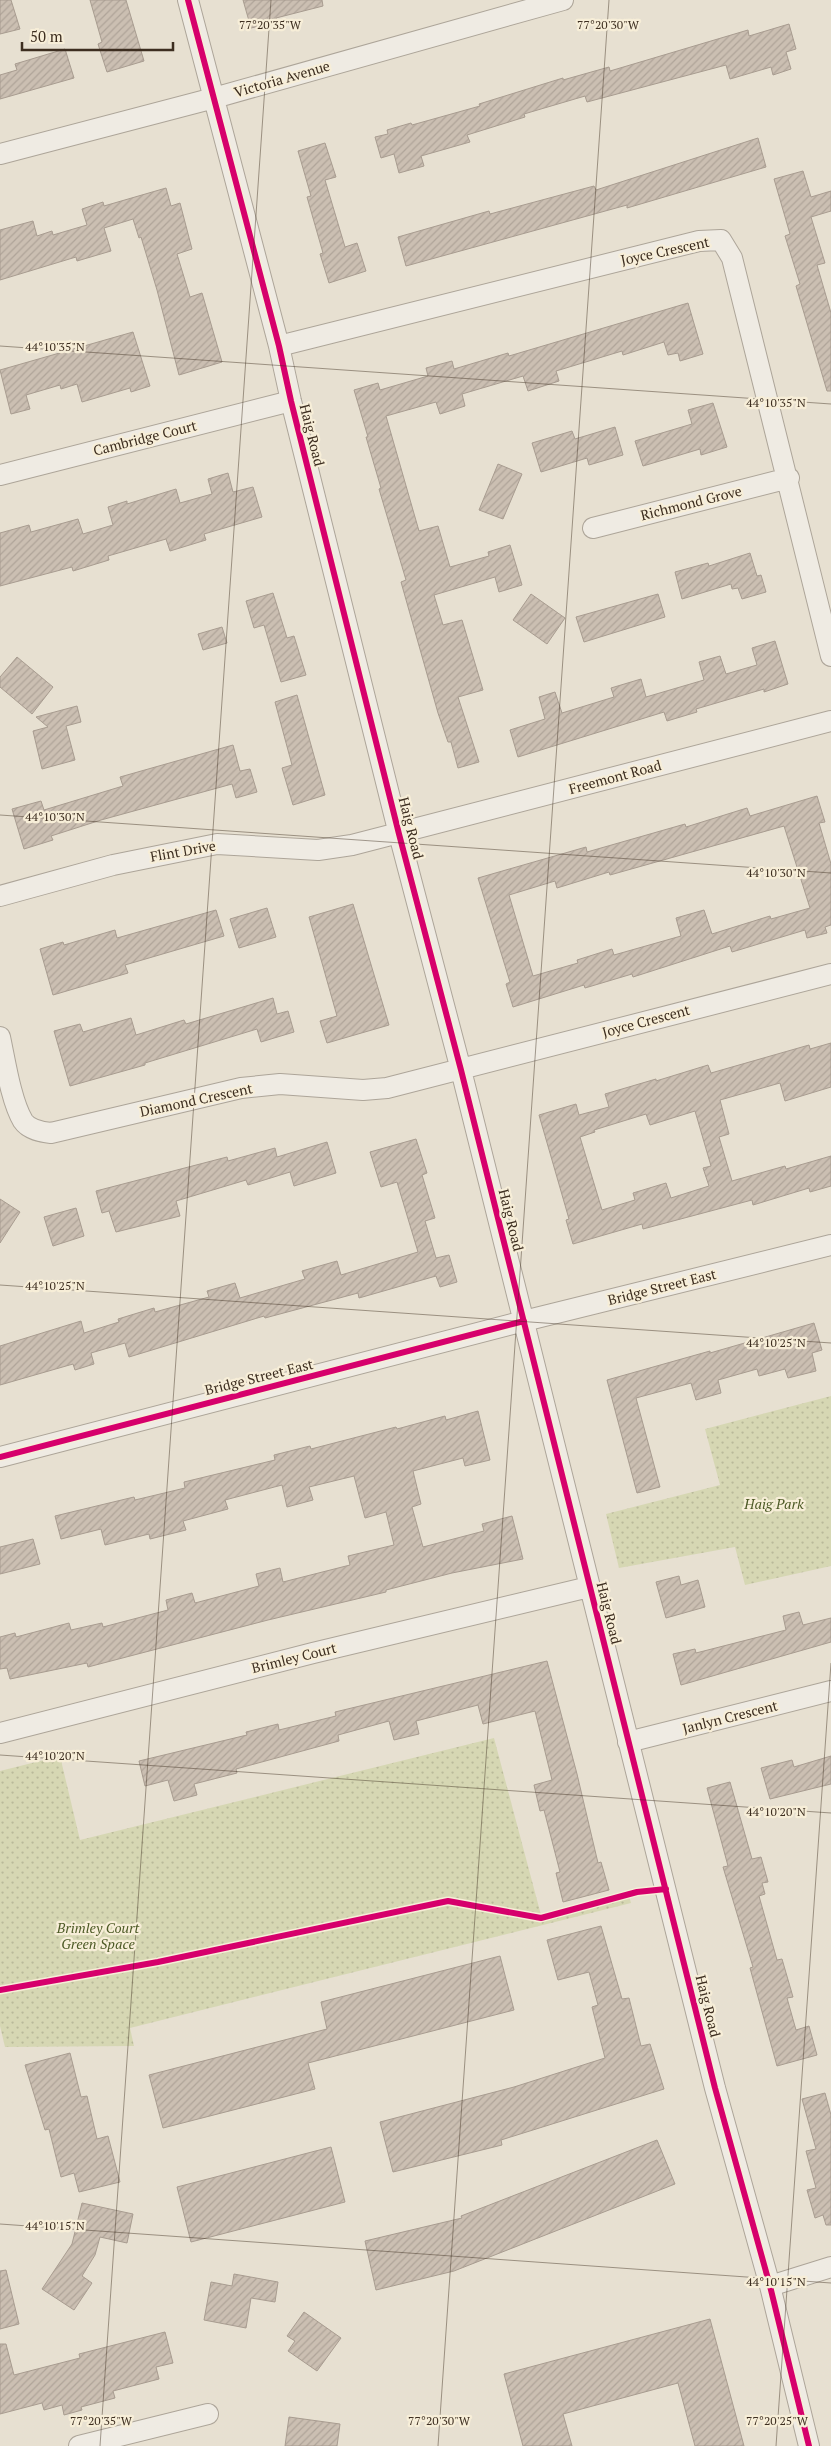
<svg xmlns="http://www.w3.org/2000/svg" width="831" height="2446" font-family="'PT Serif',serif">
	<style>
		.park { fill: url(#park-dots) }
		.building { fill: url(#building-hatch); stroke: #a89c90; fill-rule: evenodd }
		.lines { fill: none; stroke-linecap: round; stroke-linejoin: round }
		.minor-casing { stroke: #ada599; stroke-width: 22 }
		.minor { stroke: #efebe3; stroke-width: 20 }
		.cycleway-casing { stroke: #f7eed8; stroke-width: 9 }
		.cycleway { stroke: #d6006c; stroke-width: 6 }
		.ticks { fill: none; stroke: #3d2e20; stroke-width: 1; stroke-opacity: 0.45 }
		.labels { text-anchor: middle; stroke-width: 4.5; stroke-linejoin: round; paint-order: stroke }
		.street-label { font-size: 14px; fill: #3d2e20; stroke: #f7eed8 }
		.park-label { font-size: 14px; font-style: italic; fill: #4d5a26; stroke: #f7eed8 }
		.ticks-label { font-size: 12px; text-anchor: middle; fill: #3d2e20; stroke: #f7eed8; stroke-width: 4.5; stroke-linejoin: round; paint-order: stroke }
	</style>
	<defs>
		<pattern id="park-dots" width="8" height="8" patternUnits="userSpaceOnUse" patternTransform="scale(1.25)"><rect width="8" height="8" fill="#d6d7b3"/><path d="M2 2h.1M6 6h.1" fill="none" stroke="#b9b99a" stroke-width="1.8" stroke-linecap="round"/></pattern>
		<pattern id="building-hatch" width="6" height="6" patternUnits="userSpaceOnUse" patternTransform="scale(1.25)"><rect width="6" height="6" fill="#cbbfb2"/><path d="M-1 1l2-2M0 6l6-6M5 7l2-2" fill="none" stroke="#afa499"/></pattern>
	</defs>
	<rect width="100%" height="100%" fill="#e7e0d1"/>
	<path class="park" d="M831,1396V1566L745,1585L735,1547L619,1568L606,1514L720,1485L705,1429Z
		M494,1738L541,1915L628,1892L631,1903L130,2028L134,2046L5,2047L0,2026V1771L60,1756L80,1840Z"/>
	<path class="building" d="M0,0H11L20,29L0,34Z
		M90,0H126L144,61L107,72L98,44L102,42Z
		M243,0H322L323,6L276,18L277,22L251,28Z
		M789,24L796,49L786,52L791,69L773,75L771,67L730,79L726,65L587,102L585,96L524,114L525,117L467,135L470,142L421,156L424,166L399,173L394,154L381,158L375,137L388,134L387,130L411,123L412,125L480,106L479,104L563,78V80L609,67L610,71L748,30L749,36Z
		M65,49L74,78L0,99V75L17,70L15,64Z
		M758,138L766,167L627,208V205L406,266L398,237L489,211L490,214L594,186L596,190Z
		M325,143L336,177L325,180L345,247L357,243L366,271L329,283L320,254L323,253L307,197L311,196L298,151Z
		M803,171L811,197L831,191V211L811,217L825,263L817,265L831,313V391H827L796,286L800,284L785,236L790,234L774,179Z
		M166,188L171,206L180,203L192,249L177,254L190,297L202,293L222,362L179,375L157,290L141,237L139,238L133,219L104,228L111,251L77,261L76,257L0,280V230L33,221L37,236L52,231L53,235L87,225L82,209L103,202L104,206Z
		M688,303L703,354L680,361L678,353L668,355L664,342L623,355L622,351L556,371L559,381L528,391L523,376L462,394L465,406L440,414L436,402L386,416L419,531L438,526L450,567L489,556L488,552L510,545L522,585L499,592L495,577L434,595L443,625L462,620L483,690L458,697L479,762L458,768L451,742H448L438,713L401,582L406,580L379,489L381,488L366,437H368L354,390L378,383L380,390L428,376L426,368L452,361L454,369L508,353L509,356Z
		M133,332L150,386L131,392L130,388L82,402L77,384L61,389L60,385L26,395L30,409L11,414L0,370Z
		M713,403L727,447L701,455L700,449L643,466L635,441L692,424L688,410Z
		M615,427L623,455L589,465L587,458L541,472L532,443L572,431L575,439Z
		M498,464L522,474L503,519L479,510Z
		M228,473L233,492L253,487L262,517L204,534L206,540L170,551L166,539L108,556L109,560L73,571L72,567L0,586V533L29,525L31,532L78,519L83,534L113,525L108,507L127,501V504L176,489L180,503L212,494L208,479Z
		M750,553L757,576L761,575L766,592L742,599L738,588L732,589L731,584L682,599L675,572L708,563L709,566Z
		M273,593L287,638L294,636L306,675L281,682L264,625L254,628L246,601Z
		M531,594L565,618L547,644L513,620Z
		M658,594L665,617L584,642L576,617Z
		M222,627L227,643L203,650L198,634Z
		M775,641L788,684L764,692V689L696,709L697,712L667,721L664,712L518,757L510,730L545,719L539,697L555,692L562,713L614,697L611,688L641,679L646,697L704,680L699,662L720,656L726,674L757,665L752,648Z
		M17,657L53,687L32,714L0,687V677Z
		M297,695L325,795L293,805L282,768L292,765L275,702Z
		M77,706L81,722L66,726L75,760L42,769L33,731L48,727L36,717Z
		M233,745L240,771L250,769L257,792L236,798L232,784L101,820L51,836L53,840L24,849L12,809L41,801L44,810L123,786L120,777Z
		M817,796L825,822L819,823L831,864V925L825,927L827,933L807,938L805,930L732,952L730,946L633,977L632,974L585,988L584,985L513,1007L506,984L510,982L478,878L586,847L587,852L685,824L686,827L747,808L750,816ZM784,826L810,908L771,919L770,916L712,934L704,910L676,918L681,936L614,955L612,949L577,960L578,963L533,976L509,895L555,881L557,888L609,872L610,875Z
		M353,904L389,1025L327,1043L320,1021L337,1016L309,917Z
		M267,908L276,937L239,948L230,919Z
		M216,910L224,936L125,965L128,973L53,995L40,949L63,942L64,945L115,930L117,938Z
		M273,998L277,1014L288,1011L294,1032L261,1042L257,1029L145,1063V1065L70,1086L54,1031L80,1024L83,1032L131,1018L136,1035L184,1020L186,1024Z
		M831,1043V1087L785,1101L780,1083L720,1100L729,1134L719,1137L732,1181L785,1166L786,1169L831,1156V1186L810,1192L809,1188L753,1205L752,1200L643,1229L642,1224L573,1244L566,1220L569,1219L539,1115L576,1104L579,1115L609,1107L605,1094L656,1079V1081L708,1065L711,1073L809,1045L810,1049ZM695,1111L711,1166L703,1168L709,1186L671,1198L666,1183L633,1193L635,1200L602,1210L580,1137L595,1132L594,1130L646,1114L650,1125Z
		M416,1139L427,1173L422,1175L435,1218L425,1221L436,1258L449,1255L457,1282L440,1287L436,1276L359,1298L358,1293L265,1318L264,1316L129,1357L125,1343L91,1353L94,1364L75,1370L73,1364L0,1385V1346L81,1321L84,1333L119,1322L118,1319L154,1308L155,1312L209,1297L207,1291L235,1283L240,1298L305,1279L302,1271L337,1261L341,1275L418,1252L397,1182L381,1187L370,1152Z
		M327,1142L336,1173L294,1186L290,1172L248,1185L246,1180L176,1201L180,1216L116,1232L109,1211L102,1213L96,1191L227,1157L228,1161L275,1148L277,1157Z
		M0,1199L20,1212L0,1243Z
		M76,1208L84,1236L53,1246L44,1217Z
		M814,1323L822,1350L812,1353L816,1371L788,1378L785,1369L759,1376L757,1369L718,1380L721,1393L696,1400L691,1383L636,1398L660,1487L637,1493L607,1380L710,1351V1353Z
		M478,1411L490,1460L465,1466L463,1458L413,1471L421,1504L412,1507L423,1547L484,1531L482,1524L512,1516L523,1559L452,1573L386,1590V1592L268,1620L88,1667L87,1663L10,1679L7,1668L0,1669V1637L15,1633L16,1637L69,1623L71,1630L102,1623L103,1627L168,1610L166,1600L192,1593L195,1603L259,1586L256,1574L280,1568L283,1582L350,1565L348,1556L394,1545L386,1512L365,1518L354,1476L309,1487L313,1500L287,1507L282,1485L225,1500L228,1509L183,1521L186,1530L150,1539L149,1534L105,1545L101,1529L61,1539L55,1516L134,1497L135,1500L185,1488L184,1482L275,1460L274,1455L310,1446L311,1449L396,1427L397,1429L445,1416L446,1420Z
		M33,1539L40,1564L0,1574V1547Z
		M679,1576L681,1585L698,1580L705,1607L666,1618L656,1582Z
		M799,1612L803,1625L831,1618V1642L681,1685L673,1654L695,1649L696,1653L786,1630L783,1616Z
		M547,1661L577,1774L598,1863L601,1862L609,1890L563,1902L556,1873L560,1872L544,1810L540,1811L534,1785L552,1780L535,1711L483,1724L478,1705L416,1721L419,1734L394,1740L389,1721L338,1735L339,1741L236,1769L237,1773L194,1784L197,1795L174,1801L168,1780L145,1786L139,1761L247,1735L246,1732L278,1724L279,1730L336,1716L335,1712Z
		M831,1756V1784L770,1799L761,1768L792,1760L794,1767Z
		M730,1782L752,1859L761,1857L768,1882L762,1883L765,1894L759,1896L777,1960L782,1959L793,1997L787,1998L796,2030L809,2026L817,2055L777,2066L750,1968L753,1967L723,1867L728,1866L707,1788Z
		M601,1926L622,1999L629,1998L641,2046L650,2044L664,2089L501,2140L502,2145L393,2172L380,2122L514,2087L605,2058L592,2007L598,2005L589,1972L558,1980L547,1940Z
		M500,1956L514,2010L308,2063L315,2089L163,2128L149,2075L327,2029L321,2002Z
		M70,2053L81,2097L87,2096L97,2139L108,2136L120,2182L79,2192L74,2173L61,2177L49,2129L45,2130L25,2065Z
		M825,2093L831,2115V2225H826L823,2215L815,2218L807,2190L816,2188L806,2151L816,2149L802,2099Z
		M657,2140L675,2184L454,2271L376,2290L365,2241L462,2218L461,2216Z
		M331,2147L345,2202L191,2242L177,2187Z
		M82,2203L133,2214L127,2243L100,2237L95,2255L82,2276L92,2283L74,2310L42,2289L72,2244Z
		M6,2270L19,2324L0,2329V2271Z
		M234,2274L278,2282L275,2302L251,2298L246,2328L204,2320L211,2282L232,2286Z
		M304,2312L341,2338L317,2371L288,2351L295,2341L287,2336Z
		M710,2319L744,2446H695L678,2383L563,2414L572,2446H523L504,2374Z
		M165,2332L173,2363L156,2367L159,2379L113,2391L115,2398L81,2407L82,2410L64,2415L62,2405L44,2410L42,2403L0,2414V2344H6L14,2375L80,2358L79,2354Z
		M289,2417L340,2424L337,2446H285Z"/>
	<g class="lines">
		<g class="minor-casing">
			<path id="minor" d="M188,0L279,346L291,401L399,834L461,1070L715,2088L770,2286L809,2446
				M0,154L214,98L563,0
				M279,346L699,241L721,240L732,258L831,656
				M0,475L291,401
				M593,528L789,478
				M0,896L113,865L217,844L318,850L352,845L831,721
				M0,1037C5,1060 11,1101 23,1121C29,1130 42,1132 51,1133L241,1088L280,1084L363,1090L387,1088L831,974
				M0,1457L524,1321L831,1245
				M0,1733L313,1653L589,1587
				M628,1742L831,1691
				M770,2286L831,2267
				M79,2446L208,2414"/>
		</g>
		<use href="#minor" class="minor"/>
		<g class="cycleway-casing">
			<path id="cycleway" d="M188,0L279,346L291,401L399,834L461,1070L715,2088L770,2286L809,2446
				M0,1457L524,1321
				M0,1990L158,1962L448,1901L541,1918L637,1892L666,1889"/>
		</g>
		<use href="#cycleway" class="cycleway"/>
	</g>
	<path class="ticks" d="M0,346L831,404M0,815L831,873M0,1285L831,1343M0,1755L831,1813M0,2224L831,2283M100,2446L271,0M438,2446L609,0M776,2446L831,1663"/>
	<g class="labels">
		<g class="street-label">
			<text transform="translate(282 79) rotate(-16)" y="5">Victoria Avenue</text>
			<text transform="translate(665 251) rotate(-12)" y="5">Joyce Crescent</text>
			<text transform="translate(312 435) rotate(76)" y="5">Haig Road</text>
			<text transform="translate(145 438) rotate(-14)" y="5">Cambridge Court</text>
			<text transform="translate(691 503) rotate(-14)" y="5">Richmond Grove</text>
			<text transform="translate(615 777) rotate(-15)" y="5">Freemont Road</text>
			<text transform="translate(411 828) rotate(76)" y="5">Haig Road</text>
			<text transform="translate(183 851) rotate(-10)" y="5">Flint Drive</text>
			<text transform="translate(646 1021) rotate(-15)" y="5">Joyce Crescent</text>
			<text transform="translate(196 1100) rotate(-12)" y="5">Diamond Crescent</text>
			<text transform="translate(511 1220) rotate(76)" y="5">Haig Road</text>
			<text transform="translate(662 1287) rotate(-14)" y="5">Bridge Street East</text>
			<text transform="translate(259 1377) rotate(-14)" y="5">Bridge Street East</text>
			<text transform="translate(609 1613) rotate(76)" y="5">Haig Road</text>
			<text transform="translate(294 1658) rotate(-14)" y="5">Brimley Court</text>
			<text transform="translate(730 1717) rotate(-14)" y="5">Janlyn Crescent</text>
			<text transform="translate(708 2006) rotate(76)" y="5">Haig Road</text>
		</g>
		<g class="park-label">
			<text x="774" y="1509">Haig Park</text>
			<text x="98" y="1933">Brimley Court<tspan x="98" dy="16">Green Space</tspan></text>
		</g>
	</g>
	<g class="ticks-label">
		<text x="270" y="29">77°20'35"W</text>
		<text x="608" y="29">77°20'30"W</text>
		<text x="55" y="351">44°10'35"N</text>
		<text x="776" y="407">44°10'35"N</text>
		<text x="55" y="821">44°10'30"N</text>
		<text x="776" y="877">44°10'30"N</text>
		<text x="55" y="1290">44°10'25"N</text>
		<text x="776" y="1347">44°10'25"N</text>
		<text x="55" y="1760">44°10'20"N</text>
		<text x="776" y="1816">44°10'20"N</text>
		<text x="55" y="2230">44°10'15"N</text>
		<text x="776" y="2286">44°10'15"N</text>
		<text x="101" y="2425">77°20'35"W</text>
		<text x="439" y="2425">77°20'30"W</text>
		<text x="777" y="2425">77°20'25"W</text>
	</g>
	<path d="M22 42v8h151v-8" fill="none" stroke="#3d2e20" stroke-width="2.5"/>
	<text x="30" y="42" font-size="15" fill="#3d2e20" stroke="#f7eed8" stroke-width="4" paint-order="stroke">50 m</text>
</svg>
